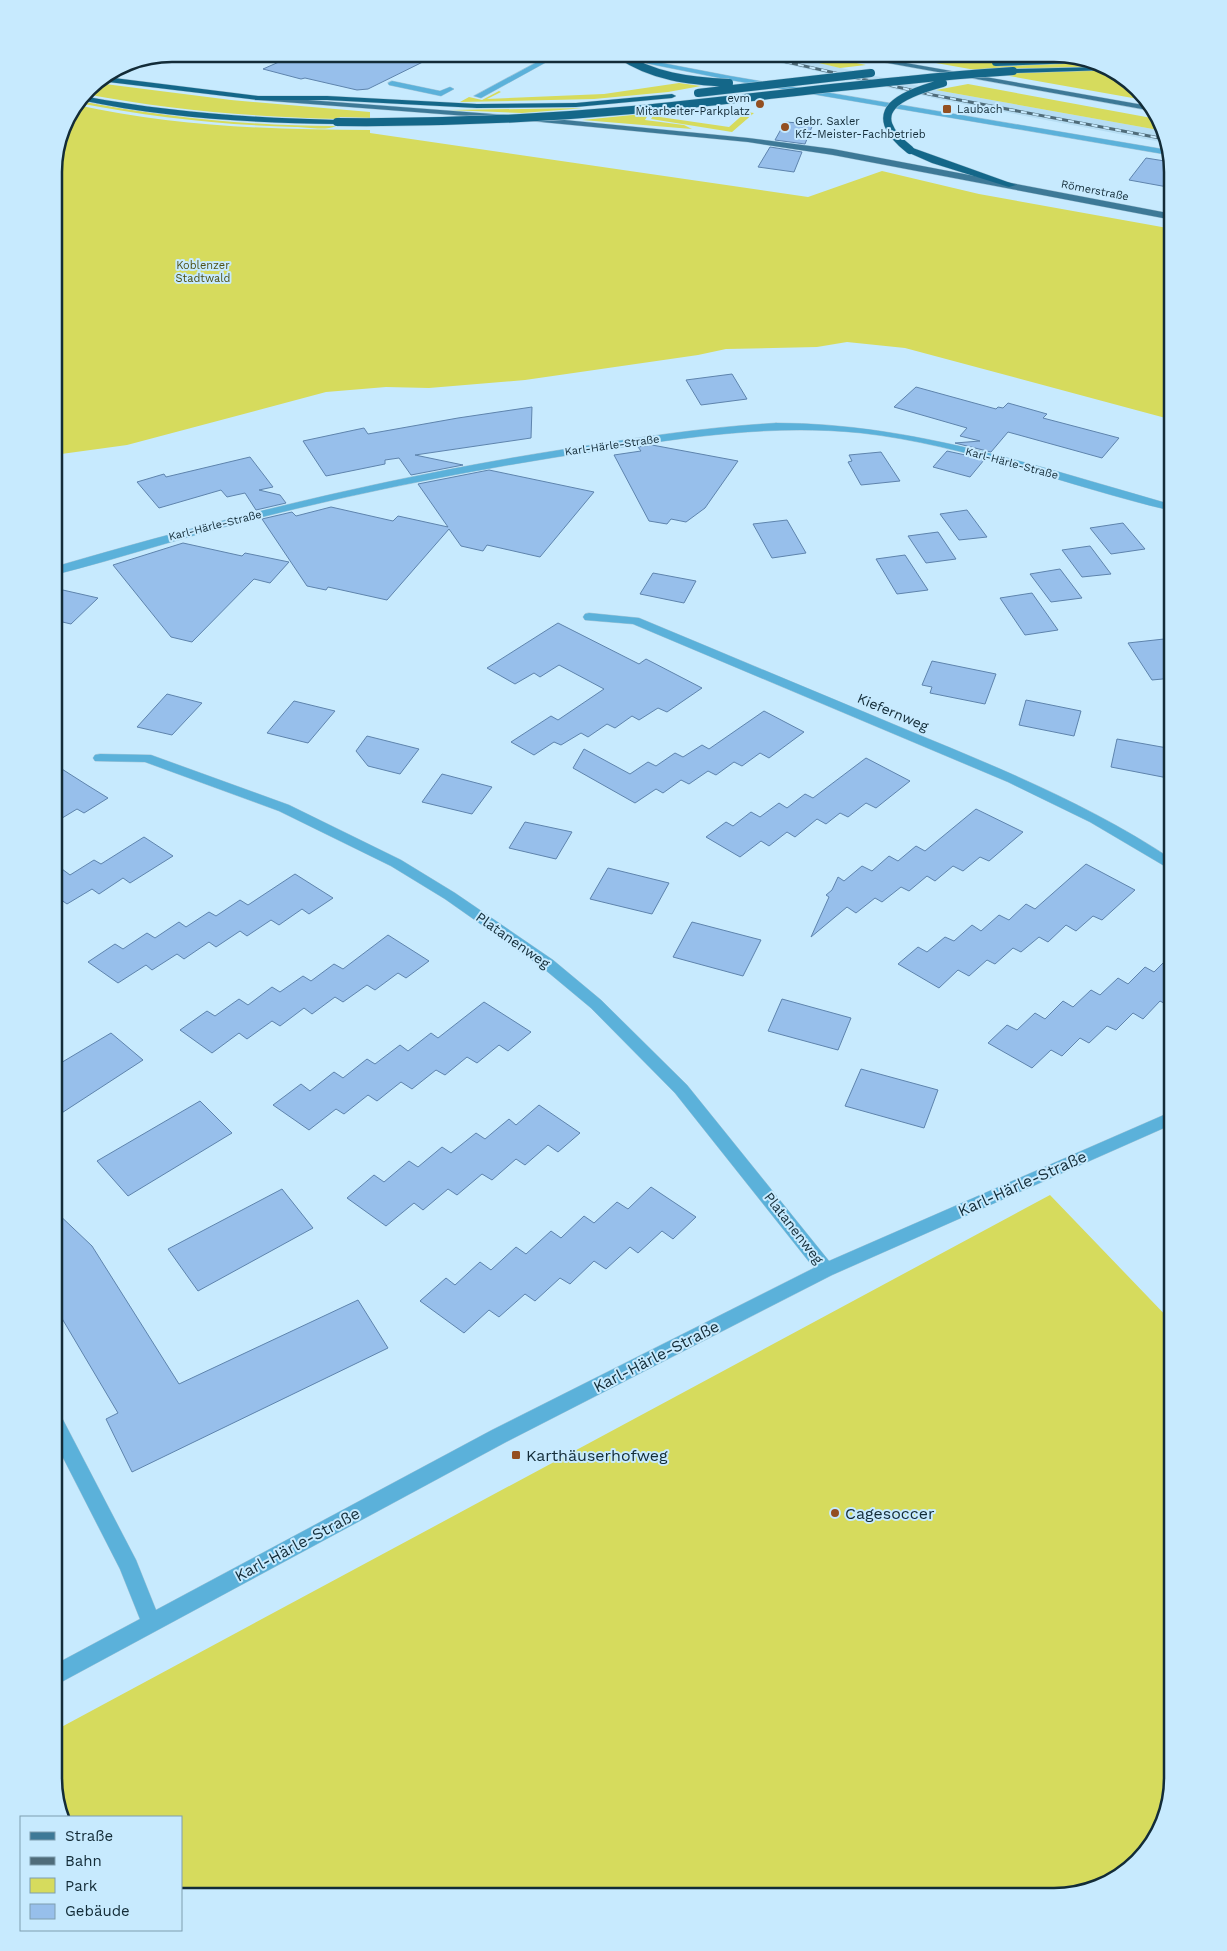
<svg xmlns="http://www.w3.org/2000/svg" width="1227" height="1951" font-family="'Work Sans',sans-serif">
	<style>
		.built { fill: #b6ddf3 }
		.green { fill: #d6db5d }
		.building { fill: #97bfeb; stroke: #5e84ad }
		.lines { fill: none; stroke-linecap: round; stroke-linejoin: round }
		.minor-casing { stroke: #a7c8da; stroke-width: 1 }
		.major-casing { stroke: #a7c8da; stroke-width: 1 }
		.highway-casing { stroke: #a7c8da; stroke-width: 1 }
		.minor { fill: #5bb1da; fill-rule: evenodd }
		.major { fill: #3d7997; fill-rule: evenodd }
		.highway { fill: #146789; fill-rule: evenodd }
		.rail-casing { stroke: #4f6c7a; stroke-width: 3 }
		.rail { stroke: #c7eafe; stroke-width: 2; stroke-dasharray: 6; stroke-linecap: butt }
		.highway-bridge-casing { stroke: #a7c8da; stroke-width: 9; stroke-linecap: butt }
		.highway-bridge { stroke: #146789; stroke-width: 8 }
		.poi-dot { fill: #934f21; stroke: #c7eafe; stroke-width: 2 }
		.labels { text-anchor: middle; stroke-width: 4; stroke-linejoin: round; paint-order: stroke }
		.far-poi-label { font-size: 11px; fill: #132c38; stroke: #c7eafe; text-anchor: start }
		.far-street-label { font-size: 11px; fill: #132c38; stroke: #c7eafe }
		.far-park-label { font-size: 11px; fill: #4e5015; stroke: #c7eafe }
		.street-label { font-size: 14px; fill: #132c38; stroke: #c7eafe }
		.near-street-label { font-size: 16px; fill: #132c38; stroke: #c7eafe }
		.near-poi-label { font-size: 16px; fill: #132c38; stroke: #c7eafe; text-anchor: start }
		.rim { fill: none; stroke: #132c38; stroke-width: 2.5 }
	</style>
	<rect width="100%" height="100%" fill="#c7eafe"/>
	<path class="built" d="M741,54H781L936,90L1164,131L1166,143L942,100Z"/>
	<path class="green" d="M781,54H814L866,65L840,68Z
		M885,54H1030L1083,61L1121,74L1144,100Z
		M97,83L231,100L370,112V118L340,117L339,119C253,117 169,110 85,94Z
		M679,83L701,86L668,92L594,99L460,102L469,97L482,100L499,91L501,92L487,99L604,94Z
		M968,84L1157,119L1161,120L1164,131L936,90Z
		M80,101C164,117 250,126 336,126C326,131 306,127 295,127C222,125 150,117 78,103Z
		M675,101L522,113L448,110L586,108Z
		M77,105C172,126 272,130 370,130V133L808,197L882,171L979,194L1173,229V420L905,348L847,342L817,347L726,349L698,355L525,380L429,388L386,387L326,392L127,445L54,455V165L66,120Z
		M746,112L754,113L732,132L651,119L653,116L729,127Z
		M643,114L648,115L645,120L684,125L692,129L582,120Z
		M1050,1195L1173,1323V1779L1157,1838L1107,1885L1054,1897H181V1817H63L54,1778V1731Z"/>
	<path class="building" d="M297,54H439L368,89L357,90L305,78L301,79L263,69Z
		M785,122L813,124L805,144L775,140Z
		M770,147L802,152L794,172L758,167Z
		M1146,158L1171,162L1173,188L1129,180Z
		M732,374L747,399L701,405L686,380Z
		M916,387L996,409L998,407L1003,408L1008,403L1047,414L1043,418L1119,438L1102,458L1008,432L991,452L955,443L980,441L960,436L967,428L894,407Z
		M532,407L531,438L415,455L463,465L411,475L399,458L385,460V464L326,476L303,441L364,428L368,434L458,418Z
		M652,445L738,461L705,508L686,522L671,519L667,524L649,521L614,455L641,451L638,447Z
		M947,451L979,458L984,460L970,477L933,467Z
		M881,452L900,481L861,485L848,462L852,461L849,455Z
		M250,457L273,487L259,490L280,495L286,503L256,510L245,493L227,497L221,490L159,508L137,482L164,474L166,477Z
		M489,470L594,492L540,557L487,545L483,551L461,546L449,529L387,600L328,587L326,590L307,586L262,519L292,512L296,516L331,507L393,521L398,516L448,527L418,484Z
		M967,510L987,537L959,540L940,514Z
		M787,520L806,553L772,558L753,524Z
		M1123,523L1145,549L1111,554L1090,528Z
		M938,532L956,559L926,563L908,536Z
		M183,543L242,556L245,553L289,562L270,583L254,579L192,642L171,637L113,565Z
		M1090,546L1111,574L1082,577L1062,550Z
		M905,555L928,590L897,594L876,559Z
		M1060,569L1082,598L1051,602L1030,574Z
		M653,573L696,581L684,603L640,594Z
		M54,588L98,598L71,624L54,620Z
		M1032,593L1058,630L1025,635L1000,598Z
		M558,623L639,664L646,659L702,688L667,712L658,708L639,720L632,716L615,728L607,724L588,737L581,733L561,745L554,742L534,755L511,742L551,716L558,720L604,689L559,665L540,677L534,673L515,684L487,668Z
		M1173,638V678L1152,680L1128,643Z
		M932,661L996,674L985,704L930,693L932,687L922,685Z
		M167,694L202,703L172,735L137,727Z
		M1026,700L1081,711L1074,736L1019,725Z
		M294,701L335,711L308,743L267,733Z
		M764,711L804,732L769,758L760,753L742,766L734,762L716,775L708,771L689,784L681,780L663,793L656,789L635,803L573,768L584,749L630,774L648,762L656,766L675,753L683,757L702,745L709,749Z
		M367,736L419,749L400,774L368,766L356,751Z
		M1117,739L1173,749V779L1111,767Z
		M866,758L910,781L876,808L866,803L848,817L840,813L826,824L817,819L795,837L787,832L769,846L761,841L740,857L706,837L726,822L733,826L751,812L760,817L779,803L787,808L805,794L813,798Z
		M54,764L87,785L108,798L84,813L77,809L54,823Z
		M442,774L492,787L472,814L422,802Z
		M976,809L1023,832L989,861L980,857L963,871L953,866L935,881L927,876L909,891L901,887L882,902L875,898L856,913L847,907L811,937L829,897L826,895L832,890L838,877L844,881L862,866L872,871L889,856L898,861L916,846L925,851Z
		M525,822L572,832L556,859L509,848Z
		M144,837L173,856L130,883L123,878L99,894L92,889L67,904L54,895V863L70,875L94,860L101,864Z
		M1086,864L1135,890L1102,920L1093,916L1076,931L1066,925L1048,942L1039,937L1021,952L1013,948L995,964L987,960L969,976L958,970L939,988L898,964L918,947L927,952L945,937L954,941L972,925L981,931L999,915L1009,920L1026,904L1035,909Z
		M608,868L669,883L652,914L590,899Z
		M295,874L333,898L309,914L302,909L279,925L271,920L247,936L240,931L216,947L209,942L184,959L177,954L152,970L146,965L118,983L88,962L115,944L123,949L147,933L155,938L179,922L186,927L209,912L216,916L240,900L248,905Z
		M692,922L761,940L743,976L673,957Z
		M388,935L429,961L406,978L398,973L375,990L367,985L343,1002L335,997L312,1014L304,1008L280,1026L272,1021L247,1039L239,1033L212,1053L180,1030L207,1011L215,1016L239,999L248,1005L272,987L280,992L303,976L311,981L334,964L343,969Z
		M1173,953V1008L1160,1001L1143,1019L1133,1013L1116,1030L1107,1026L1089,1043L1080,1038L1062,1056L1051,1050L1032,1068L988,1043L1007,1025L1017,1030L1035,1013L1045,1019L1063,1001L1073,1007L1091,990L1100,995L1118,978L1128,984L1145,967L1154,972Z
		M782,999L851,1018L838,1050L768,1031Z
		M484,1002L531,1032L508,1051L499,1045L477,1063L467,1057L445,1075L436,1070L412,1089L401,1082L377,1101L368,1095L344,1114L336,1109L309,1130L273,1105L301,1084L310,1091L334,1072L343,1078L367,1059L375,1064L400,1045L408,1051L431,1033L438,1038Z
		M111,1033L143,1060L54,1118V1067Z
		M861,1069L938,1090L924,1128L845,1106Z
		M200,1101L232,1133L128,1196L97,1161Z
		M539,1105L580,1133L558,1152L548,1145L525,1165L516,1159L492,1180L482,1174L457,1195L448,1189L423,1210L414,1203L386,1226L347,1198L374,1175L384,1182L409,1161L418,1167L442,1147L451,1153L476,1133L485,1139L509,1119L516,1125Z
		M651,1187L696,1217L673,1239L662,1231L638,1253L630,1247L606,1269L594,1261L570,1284L560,1278L535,1301L525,1294L499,1317L489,1310L464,1333L420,1301L446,1278L455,1285L480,1262L491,1270L516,1247L526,1254L551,1231L561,1238L584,1216L594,1223L617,1202L628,1209Z
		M282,1189L313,1228L198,1291L168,1249Z
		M54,1210L92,1246L179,1384L358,1300L388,1348L132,1472L106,1419L118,1413L54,1305Z"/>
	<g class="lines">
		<g class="minor-casing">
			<path id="minor" d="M552,54H561L481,98L474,96Z
				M600,54H615L730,76L1168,150L1169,155L730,80Z
				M392,81L440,91L450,87L454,89L441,96L389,85L388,83Z
				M776,423C913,423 1042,468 1173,505V511C1069,487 968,445 861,433C774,424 689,437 603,450C486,467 369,490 254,519C187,536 121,558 54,575V567C222,518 392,476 566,449C636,438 705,427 776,423Z
				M589,613L639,618C730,656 821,694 912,732C1002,769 1092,806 1173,860V871L1090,822L1008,782L633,624L585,620L583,617L585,614Z
				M100,754L151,755L289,805L401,860L455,893L553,960L601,1000L687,1085L829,1261L1173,1111V1124L832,1275L506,1442L54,1686V1665L140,1619L120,1569L54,1440V1414L61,1416L136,1560L156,1610L492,1430L814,1268L675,1093L591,1008L543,968L445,899L391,866L279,811L145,762L95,761L93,758L95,755Z"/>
		</g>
		<g class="major-casing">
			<path id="major" d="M838,54H855L1149,106L1153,111Z
				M255,96L506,115L510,117L506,119L258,100H255Z
				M534,117L748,138L833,149L1173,214V220L833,155L748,142L531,121L530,119Z"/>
		</g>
		<g class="highway-casing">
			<path id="highway" d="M1100,67L1108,70L1013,73L1009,71L1013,69Z
				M106,77L258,96H327L477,104L576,103L672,94L676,96L672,98L576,107L477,108L327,100H258L100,81Z
				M83,96C167,112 252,118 337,120L341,122L337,124C251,123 165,118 80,100Z
				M910,147L1016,185L1009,187L932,163L907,152L906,150Z"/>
		</g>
		<use href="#minor" class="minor"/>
		<use href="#major" class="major"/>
		<use href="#highway" class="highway"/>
		<g class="rail-casing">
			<path id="rail" d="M751,54L933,95L1165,139"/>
		</g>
		<use href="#rail" class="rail"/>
		<g class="highway-bridge-casing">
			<path id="highway-bridge" d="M619,54C652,77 690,81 729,83
				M996,62L1078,59
				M698,93L871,73
				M337,122C436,123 534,119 632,110C759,98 886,79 1013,71
				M910,150C860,111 902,94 943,83"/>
		</g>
		<use href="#highway-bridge" class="highway-bridge"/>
	</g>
	<g class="poi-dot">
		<circle cx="760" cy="104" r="5"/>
		<rect x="942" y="104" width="10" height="10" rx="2.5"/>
		<circle cx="785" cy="127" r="5"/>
		<rect x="511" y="1450" width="10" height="10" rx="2.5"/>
		<circle cx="835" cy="1513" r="5"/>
	</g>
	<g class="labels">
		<g class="far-poi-label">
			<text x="750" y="102" text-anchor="end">evm<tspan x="750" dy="13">Mitarbeiter-Parkplatz</tspan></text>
			<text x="957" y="113">Laubach</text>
			<text x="795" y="125">Gebr. Saxler<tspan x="795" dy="13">Kfz-Meister-Fachbetrieb</tspan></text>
		</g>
		<g class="far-street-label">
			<text transform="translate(1095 190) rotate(11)" y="4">Römerstraße</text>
			<text transform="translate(612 445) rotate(-8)" y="4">Karl-Härle-Straße</text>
			<text transform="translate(1012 463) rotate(15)" y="4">Karl-Härle-Straße</text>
			<text transform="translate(215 525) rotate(-14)" y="4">Karl-Härle-Straße</text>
		</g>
		<g class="far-park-label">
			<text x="203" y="269">Koblenzer<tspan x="203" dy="13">Stadtwald</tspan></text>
		</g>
		<g class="street-label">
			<text transform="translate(893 712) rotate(23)" y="5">Kiefernweg</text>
			<text transform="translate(513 940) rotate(35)" y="5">Platanenweg</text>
			<text transform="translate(794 1228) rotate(52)" y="5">Platanenweg</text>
		</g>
		<g class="near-street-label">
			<text transform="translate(1022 1183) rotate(-24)" y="6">Karl-Härle-Straße</text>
			<text transform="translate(656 1356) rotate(-27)" y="6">Karl-Härle-Straße</text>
			<text transform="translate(297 1544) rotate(-28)" y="6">Karl-Härle-Straße</text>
		</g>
		<g class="near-poi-label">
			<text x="526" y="1461">Karthäuserhofweg</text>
			<text x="845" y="1519">Cagesoccer</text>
		</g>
	</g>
	<path d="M0 0H1227V1951H0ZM172 62H1054A110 110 0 0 1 1164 172V1778A110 110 0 0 1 1054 1888H172A110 110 0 0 1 62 1778V172A110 110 0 0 1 172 62Z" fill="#c7eafe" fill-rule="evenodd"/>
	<path class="rim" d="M172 62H1054A110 110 0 0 1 1164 172V1778A110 110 0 0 1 1054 1888H172A110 110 0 0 1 62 1778V172A110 110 0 0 1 172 62Z"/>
	<rect x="20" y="1816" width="162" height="115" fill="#c7eafe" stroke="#7f9eaf"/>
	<rect x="30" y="1832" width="25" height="8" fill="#3d7997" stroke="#7f9eaf"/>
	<text x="65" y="1841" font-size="15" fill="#132c38">Straße</text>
	<rect x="30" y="1857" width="25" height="8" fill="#4f6c7a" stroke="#7f9eaf"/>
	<text x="65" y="1866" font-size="15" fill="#132c38">Bahn</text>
	<rect x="30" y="1878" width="25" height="15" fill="#d6db5d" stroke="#7f9eaf"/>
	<text x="65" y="1891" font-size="15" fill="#132c38">Park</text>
	<rect x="30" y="1904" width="25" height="15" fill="#97bfeb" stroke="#7f9eaf"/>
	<text x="65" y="1916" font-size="15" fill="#132c38">Gebäude</text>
</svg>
